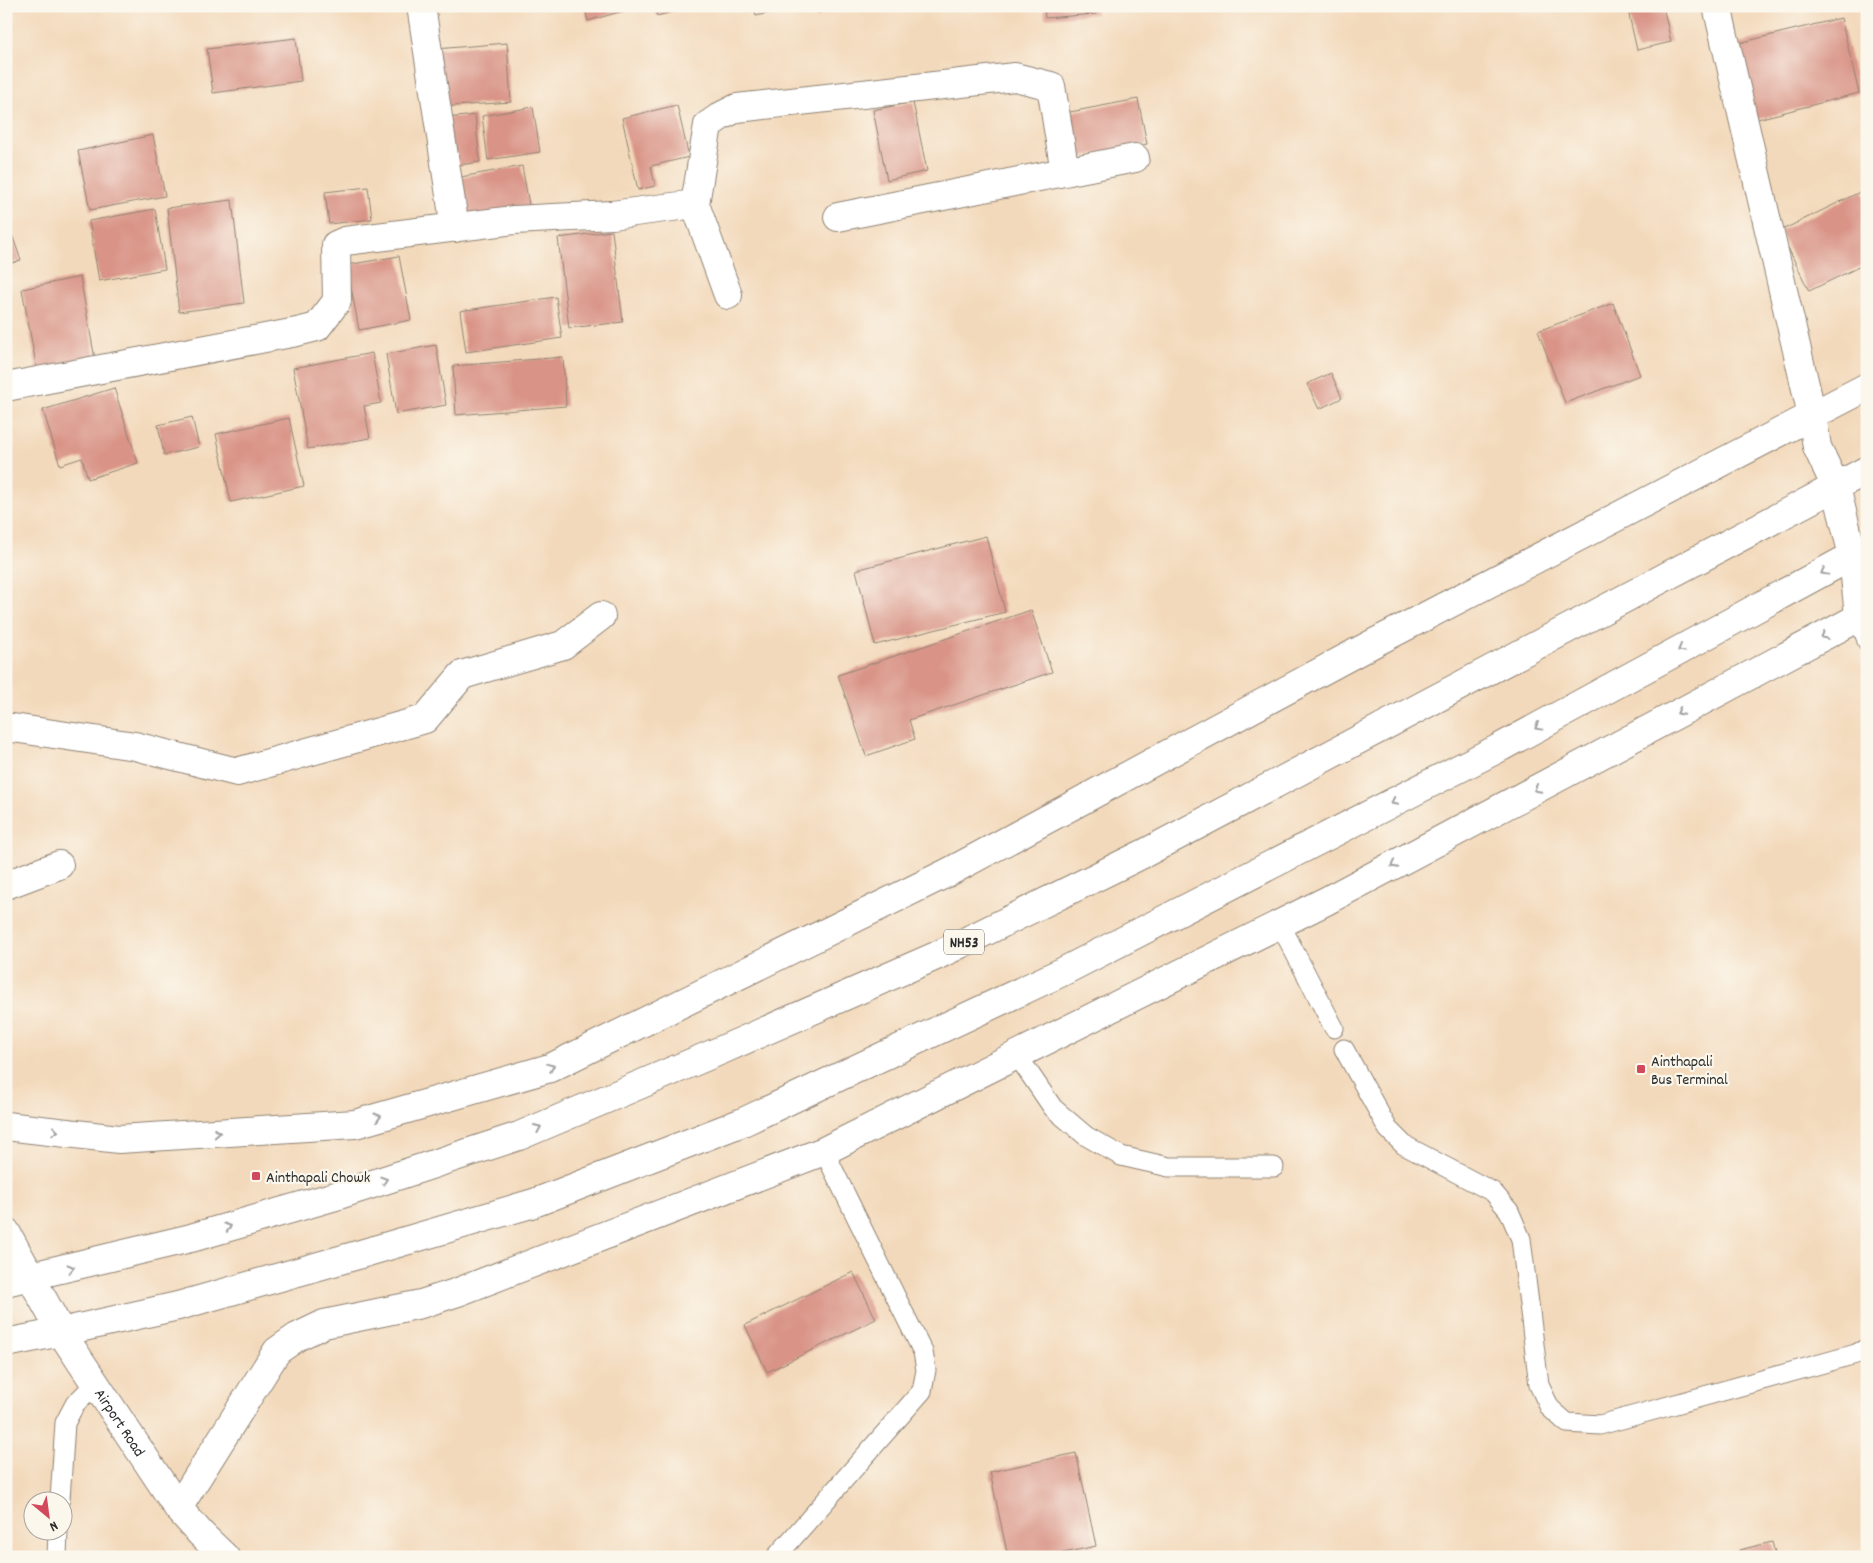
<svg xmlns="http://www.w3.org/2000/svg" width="1873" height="1563" font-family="Dekko,sans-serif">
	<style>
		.building { fill: #d99487 }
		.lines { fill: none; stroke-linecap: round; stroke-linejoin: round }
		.lane-casing { stroke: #8f8273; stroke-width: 21 }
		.street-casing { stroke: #8f8273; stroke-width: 30 }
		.secondary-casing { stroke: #8f8273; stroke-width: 30 }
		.highway-casing { stroke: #8f8273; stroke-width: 30 }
		.lane { stroke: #fff; stroke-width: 19 }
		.street { stroke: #fff; stroke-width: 28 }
		.secondary { stroke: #fff; stroke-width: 28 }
		.highway { stroke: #fff; stroke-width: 28 }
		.oneway { stroke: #a0a0a0 }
		.poi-dot { fill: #d1495b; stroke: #fbf7ec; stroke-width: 2 }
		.labels { text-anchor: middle; stroke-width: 4.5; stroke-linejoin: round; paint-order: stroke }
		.shield { fill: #fbf7ec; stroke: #696865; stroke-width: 1 }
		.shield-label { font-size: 15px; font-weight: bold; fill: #2b2b2b }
		.poi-label { font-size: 16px; fill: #2b2b2b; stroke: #fbf7ec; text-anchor: start }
		.street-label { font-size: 16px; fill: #2b2b2b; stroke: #fbf7ec }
	</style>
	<rect width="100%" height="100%" fill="#fbf7ec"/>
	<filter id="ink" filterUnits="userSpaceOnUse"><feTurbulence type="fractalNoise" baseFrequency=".02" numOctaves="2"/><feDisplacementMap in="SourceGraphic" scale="10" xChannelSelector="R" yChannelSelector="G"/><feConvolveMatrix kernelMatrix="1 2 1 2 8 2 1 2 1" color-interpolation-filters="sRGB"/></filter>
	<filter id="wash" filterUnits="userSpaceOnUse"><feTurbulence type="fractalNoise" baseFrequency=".0096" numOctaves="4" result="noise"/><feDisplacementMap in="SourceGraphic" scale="20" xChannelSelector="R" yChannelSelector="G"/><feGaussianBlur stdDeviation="1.12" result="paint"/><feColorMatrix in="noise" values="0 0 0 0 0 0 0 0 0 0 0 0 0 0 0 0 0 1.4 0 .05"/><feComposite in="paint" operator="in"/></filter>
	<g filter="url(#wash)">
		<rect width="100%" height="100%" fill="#f3d9bb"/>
		<g id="blocks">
			<path class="building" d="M584,6H637V7L588,21Z
				M654,6H687L688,7L657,16Z
				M754,6H794V7L756,16Z
				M817,6H841V7L818,13Z
				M970,6H988V8L970,10Z
				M1044,6H1096V14L1045,18Z
				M1627,6H1663L1671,42L1637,50Z
				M1841,18L1859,93L1754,120L1735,44Z
				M296,38L301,81L213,93L207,49Z
				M507,43L511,102L440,107L436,49Z
				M1138,99L1147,144L1074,158L1065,113Z
				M913,102L927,171L887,180L873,110Z
				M677,105L689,157L651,166L655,186L638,190L622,118Z
				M533,107L540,152L488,160L482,116Z
				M475,115L480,162L453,166L447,118Z
				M153,135L165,196L90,210L78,151Z
				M522,166L530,210L463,222L455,178Z
				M368,187L372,219L329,224L325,192Z
				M1862,191L1867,200V263L1809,291L1780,231Z
				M232,200L244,303L179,312L167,208Z
				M155,209L165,269L99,281L89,221Z
				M6,218L21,260L6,265Z
				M612,231L623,322L569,328L558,238Z
				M399,256L411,320L359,330L347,265Z
				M80,277L95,359L37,370L22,289Z
				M556,297L562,338L466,352L460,311Z
				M1613,303L1640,375L1565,403L1538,331Z
				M436,345L446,405L396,414L386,354Z
				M372,353L381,403L364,406L370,438L308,449L293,368Z
				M563,357L566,406L456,415L453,366Z
				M1331,373L1342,398L1319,409L1307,384Z
				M114,388L138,463L88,479L82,458L60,465L43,410Z
				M192,417L199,447L164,455L158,425Z
				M289,418L304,486L231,502L216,434Z
				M986,536L1005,612L875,645L856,570Z
				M1031,610L1052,672L909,720L915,739L866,756L838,675Z
				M853,1272L876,1319L767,1372L745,1325Z
				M1076,1453L1096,1546L1045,1557H1008L990,1472Z
				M1772,1542L1776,1557H1741L1739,1550Z"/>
		</g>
	</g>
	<g filter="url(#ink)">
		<use href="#blocks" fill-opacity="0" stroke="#8f8273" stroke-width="1"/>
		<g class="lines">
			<g class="lane-casing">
				<path id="lane" d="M1859,617L1867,641
					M1280,924L1334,1028
					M1344,1049L1388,1129L1404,1145L1493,1192L1509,1211L1521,1239L1539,1385L1550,1408L1567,1423L1600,1425L1856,1354L1867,1348
					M1017,1055L1053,1108L1086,1136L1121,1156L1169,1167H1274
					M60,1500L65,1423L75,1404L96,1383
					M57,1557L58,1530
					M776,1557L922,1391L926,1370L923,1352L824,1151"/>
			</g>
			<g class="street-casing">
				<path id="street" d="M421,6L455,228
					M1717,6L1812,415L1817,447L1836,487L1853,556L1859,617
					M695,204L708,125L721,116L737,108L1015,77L1051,86L1065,172
					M838,217L1135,158
					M6,387L297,332L317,327L337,301L336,245L345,241L514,220L612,215L695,204L728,295
					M6,727L135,746L237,772L425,719L462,675L563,645L601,616
					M6,885L59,865
					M6,1126L119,1139L355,1124L550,1068L949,872L1372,644L1867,387
					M178,1508L277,1351L297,1337L324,1324L421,1304L458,1292L824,1151L1326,901L1867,613"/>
			</g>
			<g class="secondary-casing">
				<g id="secondary">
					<path id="s1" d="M6,1232L61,1332L178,1508L201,1534L225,1557"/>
				</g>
			</g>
			<g class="highway-casing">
				<path id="highway" d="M6,1282L191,1238L339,1195L519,1136L724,1049L936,956L1145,853L1867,470
					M6,1343L61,1332L178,1306L354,1256L534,1203L743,1122L1062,972L1501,747L1867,548"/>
			</g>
			<use href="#lane" class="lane"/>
			<use href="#street" class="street"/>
			<use href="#secondary" class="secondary"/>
			<use href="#highway" class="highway"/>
		</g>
		<defs><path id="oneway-chevron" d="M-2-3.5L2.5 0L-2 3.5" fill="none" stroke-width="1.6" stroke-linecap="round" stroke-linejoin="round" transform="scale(1.25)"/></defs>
		<g class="oneway">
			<use href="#oneway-chevron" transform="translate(1824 572) rotate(151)"/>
			<use href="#oneway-chevron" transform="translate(1824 636) rotate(152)"/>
			<use href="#oneway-chevron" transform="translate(1681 649) rotate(151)"/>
			<use href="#oneway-chevron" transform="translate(1680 712) rotate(152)"/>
			<use href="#oneway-chevron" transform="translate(1538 727) rotate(151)"/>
			<use href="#oneway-chevron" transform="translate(1537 789) rotate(152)"/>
			<use href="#oneway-chevron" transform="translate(1394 802) rotate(153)"/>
			<use href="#oneway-chevron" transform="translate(1394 865) rotate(152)"/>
			<use href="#oneway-chevron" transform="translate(551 1067) rotate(-22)"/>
			<use href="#oneway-chevron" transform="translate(378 1117) rotate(-16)"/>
			<use href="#oneway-chevron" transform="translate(538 1128) rotate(-23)"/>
			<use href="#oneway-chevron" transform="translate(55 1131) rotate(7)"/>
			<use href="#oneway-chevron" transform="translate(217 1133) rotate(-4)"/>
			<use href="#oneway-chevron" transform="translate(384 1180) rotate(-18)"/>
			<use href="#oneway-chevron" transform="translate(228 1227) rotate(-16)"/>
			<use href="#oneway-chevron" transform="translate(71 1268) rotate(-14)"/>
		</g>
	</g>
	<g class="poi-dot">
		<rect x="1636" y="1064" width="10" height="10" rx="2.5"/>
		<rect x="251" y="1171" width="10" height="10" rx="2.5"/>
	</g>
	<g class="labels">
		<rect class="shield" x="944" y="929.5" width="40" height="25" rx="4"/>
		<g class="shield-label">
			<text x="964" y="947">NH53</text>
		</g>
		<g class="poi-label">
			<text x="1651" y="1066">Ainthapali<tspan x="1651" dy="18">Bus Terminal</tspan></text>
			<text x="266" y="1182">Ainthapali Chowk</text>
		</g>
		<g class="street-label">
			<text dy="6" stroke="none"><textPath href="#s1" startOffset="222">Airport Road</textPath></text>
		</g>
	</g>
	<rect width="1873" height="1563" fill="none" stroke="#fbf7ec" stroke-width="25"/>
	<g transform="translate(48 1516) rotate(151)"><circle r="24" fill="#fbf7ec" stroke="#a8a59f"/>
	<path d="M0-4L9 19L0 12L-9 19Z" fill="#d1495b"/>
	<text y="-8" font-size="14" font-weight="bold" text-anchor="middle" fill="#2b2b2b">N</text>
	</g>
</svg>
